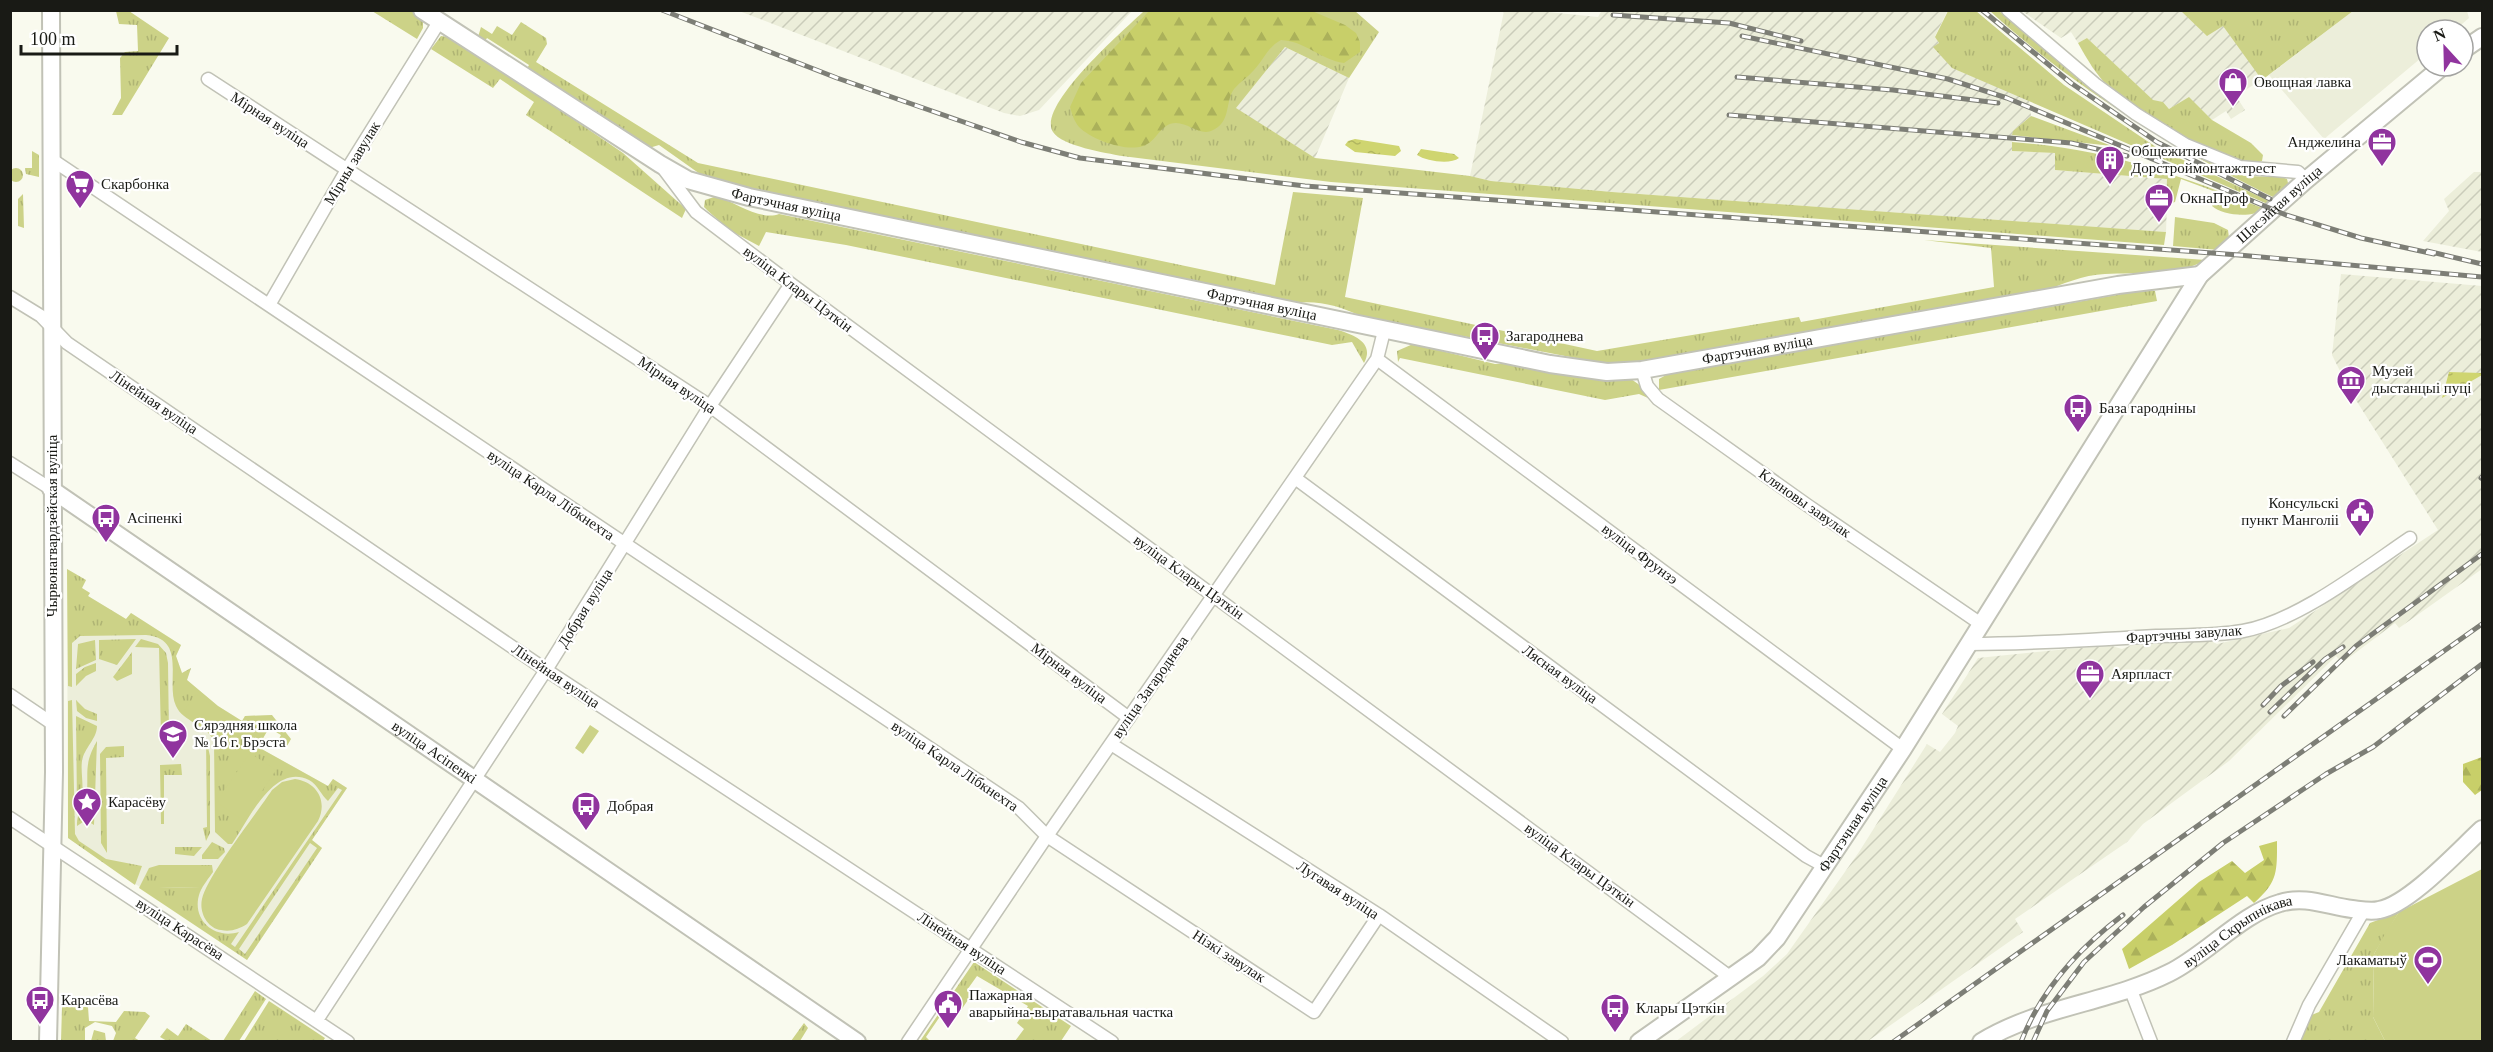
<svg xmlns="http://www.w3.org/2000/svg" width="2493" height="1052" font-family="'Times New Roman',serif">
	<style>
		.built { fill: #eceeda }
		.industrial { fill: url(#industrial-furrows) }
		.grass { fill: url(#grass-tufts); fill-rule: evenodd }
		.forest { fill: url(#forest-firs) }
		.green { fill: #ccd287 }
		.water { fill: url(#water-ripples) }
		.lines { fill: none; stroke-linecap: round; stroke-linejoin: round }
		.street-casing { stroke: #c1c2b6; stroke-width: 15 }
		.secondary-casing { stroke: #c1c2b6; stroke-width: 20 }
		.street { stroke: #fff; stroke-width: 12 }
		.secondary { stroke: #fff; stroke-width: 16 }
		.rail-casing { stroke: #7d7e76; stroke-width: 5 }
		.rail { stroke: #fff; stroke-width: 3; stroke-dasharray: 9; stroke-linecap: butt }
		.labels { text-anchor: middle; stroke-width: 4.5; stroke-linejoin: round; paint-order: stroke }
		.poi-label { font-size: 15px; fill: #191a15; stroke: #fff; text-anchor: start }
		.street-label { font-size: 15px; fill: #191a15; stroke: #fff }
	</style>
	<defs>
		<pattern id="industrial-furrows" width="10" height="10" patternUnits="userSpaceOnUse" patternTransform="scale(1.5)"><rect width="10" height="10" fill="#eceeda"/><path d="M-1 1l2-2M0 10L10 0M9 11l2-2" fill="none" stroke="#caccba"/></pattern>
		<pattern id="grass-tufts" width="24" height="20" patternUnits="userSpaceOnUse" patternTransform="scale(1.5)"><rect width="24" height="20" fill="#ccd287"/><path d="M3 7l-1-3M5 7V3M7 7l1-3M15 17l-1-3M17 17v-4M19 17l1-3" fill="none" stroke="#afb474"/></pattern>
		<pattern id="forest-firs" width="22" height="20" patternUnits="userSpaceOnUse" patternTransform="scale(1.5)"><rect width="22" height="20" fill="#c8cf69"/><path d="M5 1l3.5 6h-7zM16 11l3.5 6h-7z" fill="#abb15a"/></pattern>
		<pattern id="water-ripples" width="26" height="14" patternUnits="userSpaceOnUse" patternTransform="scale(1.5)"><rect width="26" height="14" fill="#cfd570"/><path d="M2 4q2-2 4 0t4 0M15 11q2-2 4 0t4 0" fill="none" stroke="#b1b660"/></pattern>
	</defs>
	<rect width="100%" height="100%" fill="#f9faee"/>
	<path class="built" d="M2353,11H2467L2469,18L2455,30H2427V53L2324,139L2269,75Z
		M67,569L86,580L82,588L90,593L88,596L126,619L131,613L181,645L176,656L182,673L191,668L187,680L218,706L242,721L245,716L272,715L269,727L258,747L328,786L333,779L347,788L312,840L322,848L247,960L68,838Z"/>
	<path class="industrial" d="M1602,10H1948L1935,36L1952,68L2029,99L2031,116L2013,131L2012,151L2055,153V170L2168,179L2166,232L1612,192L1491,181L1470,176L1504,11H1538L1598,17Z
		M739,11H1132L1039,110L1020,116L1004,113Z
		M2022,11H2290L2269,75L2236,96L2245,110L2231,119L2226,111L2212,120L2189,98L2169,109L2163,102L2153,101L2087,38L2078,43L2071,32L2061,38Z
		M1285,47L1349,78L1315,158L1235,108Z
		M2474,172H2482V252L2423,241L2449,211L2444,199Z
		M2341,274L2482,286V569L2399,628L2395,623L2342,663L2336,656L2229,761L2143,824L2127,842L2015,919L2023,932L1868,1041L1675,1042L1763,976L1787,954L1859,852L1927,744L1940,752L1955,733L1958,726L1942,714L1978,658L2067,649L2112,646L2122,649L2132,645L2207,639L2217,644L2289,628L2438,530L2349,389L2332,355Z"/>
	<path class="grass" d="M116,11H129L169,38L122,115H112L121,98L120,58L125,52L138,51L137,25L119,24Z
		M372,11H413L423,20V28L417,39Z
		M1144,11H1355L1379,32L1349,78L1285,47L1236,108L1315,158L1470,176L1491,181L1612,192L2166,232L2164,245L1331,182L1122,156C1106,153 1062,146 1053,132C1036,106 1125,29 1144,11Z
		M1948,11H1976L2064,85L2156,147L2273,203L2270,205L1952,68L1933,47L1939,43L1935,37Z
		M1990,11H1999L2091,86L2200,157L2244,176L2282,177L2287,179L2289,187L2277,199C2174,148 2075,89 1990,11Z
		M2181,11H2353L2262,80L2223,26L2207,36Z
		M521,22L546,38L547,44L536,62L698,163L1275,285L1293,192L1363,198L1345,297L1597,351L1799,317L1801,322L1994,287L1991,248L1924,240L2206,260C2174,277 2138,272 2105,274C2083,275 2062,284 2042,292L1639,362L1606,364L1360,316C1341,306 1317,300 1296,303L752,189L700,174L659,145L649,148L525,72L529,65L487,38L483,44L478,37L481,27L492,34L497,26L512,35Z
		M441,36L454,38L623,153L686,209L682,218L526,115L534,102L500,79L493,88L431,49Z
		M2087,38L2153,100L2163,102L2169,109L2189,97L2212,120L2251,143L2263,155L2262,161C2234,172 2133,109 2110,88C2096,75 2087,59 2078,43Z
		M2031,116L2112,146L2012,135L2013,131Z
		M2012,142C2108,149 2176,174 2265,209C2253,218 2223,216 2212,206L2216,192L2181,179L2175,202L2166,205L2167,179L2055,170V153L2012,151Z
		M32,151L39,155V177L26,174L25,168H32Z
		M9 175a7 7 0 1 1 14 0a7 7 0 1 1-14 0Z
		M23,194L24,228L18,226V199Z
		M717,196C735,203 762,221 779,214L1338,330C1354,335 1375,343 1364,363L1352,342L1332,345L846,245L766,232L759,246L731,231L708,211L704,207L705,200Z
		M2175,217L2214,223L2228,230L2229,238L2219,250L2173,246Z
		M2144,290L2155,291L2157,301L1659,390V379L1666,375Z
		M1413,344L1495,364L1509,363L1631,379L1641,386L1648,398L1639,394L1605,400L1400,358L1398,362L1397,351Z
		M67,569L86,580L82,588L90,593L88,596L126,619L131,613L181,645L176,656L182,673L191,668L187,680L218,706L242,721L245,716L272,715L291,739L287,746L278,741L281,735L269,728L258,747L328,786L333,779L347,788L312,840L322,848L247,960L139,888L149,868L159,865V888L200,887V865H212L213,872C209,878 203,885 200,892C190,919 214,940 239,932L231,944L235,947L342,790L338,788L328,801C321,795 318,785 309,780C274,762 248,821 232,844H228L215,832L214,741C206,724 183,722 176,706C165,682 188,639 146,635L80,636L72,643V687L68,686ZM310,843L317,848L245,954L239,949Z
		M136,639L117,665L99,659V640Z
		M141,639L158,644L166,653L168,663L169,737L161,738L159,648L135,647Z
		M95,640L96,660L76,669L78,644Z
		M132,652V674L117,681L113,677Z
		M96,663V671L86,676L76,686V674L85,667Z
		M72,700L75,834L79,841L106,859L142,866L135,885L68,838V701Z
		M76,700L85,709L97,714V721L86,718L77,711Z
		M76,716L97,726C97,739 84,748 82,761C80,775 87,796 77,807Z
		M206,739L210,756V833L206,841L203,828L207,827Z
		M97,741L94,825L86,820L77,826C77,808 84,812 86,800C90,774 82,767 97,741Z
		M124,746V757L106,758L107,853L101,843L100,754L106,747Z
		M181,764L182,775H164V824H161L160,765Z
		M212,842L224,848L225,852L218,859H202V855Z
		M175,847H202L194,856L175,854Z
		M2399,912L2374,954L2373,1017L2385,1041L2300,1042L2309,1016L2319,1012L2370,923Z
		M974,962L1071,1026L1061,1041H1015L1024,1029L1017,1023L1028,1006L977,976L967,990L972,994L953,1022L941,1015L926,1037L930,1041H920Z
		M255,991L266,999L239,1041H223Z
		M269,1001L325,1038L323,1041H244Z
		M62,1007H88L89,1021L116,1022L124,1011L145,1012L150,1016L135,1038L140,1041H113L116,1033L112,1026L95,1022L85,1028V1041H61Z
		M804,1023L808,1028L800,1041H791Z
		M186,1024L212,1041H167L160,1037L167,1028L178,1036Z
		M94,1030L105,1033L106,1041H91Z"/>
	<path class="forest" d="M1149,11H1312L1345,25L1356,33L1360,42V52L1344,63C1321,60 1305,41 1281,40C1268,47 1264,59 1254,70C1248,77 1240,82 1234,89C1225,102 1231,120 1215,129C1201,138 1190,123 1176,123C1160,123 1157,142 1143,146C1126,152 1092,140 1079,127C1074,121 1072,114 1070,107L1081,83Z
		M2482,757V790L2475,795L2463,782V764Z
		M2277,841C2277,872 2278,882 2254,903L2247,896L2172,945L2129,969L2122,949L2199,882L2232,861L2245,873L2264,860L2259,846Z"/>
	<path class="green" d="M196,694L237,721L226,739L184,711Z
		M590,725L599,731L583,754L575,748Z
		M250,753L276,770L243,820L216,802Z
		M295,779C317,782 328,801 318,821L247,924C239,929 231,932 221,930C207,928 199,912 202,899C207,876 257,813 272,790L282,782Z
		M159,865H200V887L159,888Z
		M2482,869V1041H2385L2373,1017L2374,954L2386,932L2399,912Z"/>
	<path class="water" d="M1355,139L1399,146L1401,151L1395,156L1355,152L1345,145L1348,141Z
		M1421,149L1454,154L1459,158C1450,165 1426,161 1417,155Z
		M2449,372L2482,373V375L2442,398Z"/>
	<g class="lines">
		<g class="street-casing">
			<path id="street" d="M2008,10L2095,84L2136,114L2186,145L2240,167L2298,172L2306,180
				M208,79L710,406L1129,718
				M51,159L1019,808L1047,836L1314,1012L1379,915
				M663,168L696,212L791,284L1730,977
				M10,297L41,316L67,343L546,670L1112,1042
				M269,305L348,168L439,22
				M1377,359L1903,749
				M1642,370L1647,386L1658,399L1807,505L1981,624
				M10,463L51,489
				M1295,478L1806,856L1826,867
				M1969,644C2032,644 2094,640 2156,636C2184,635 2215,636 2243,631C2298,621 2364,569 2410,538
				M10,695L53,724
				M1111,744L1379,915L1562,1042
				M10,818L348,1042
				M2130,988L2151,1042
				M317,1020L546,670L710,406L791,284
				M908,1042L1047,836L1377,359L1384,331
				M2293,1042L2309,1005L2364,910"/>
		</g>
		<g class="secondary-casing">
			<g id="secondary">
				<path id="s1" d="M422,10L660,164L688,180L749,197L1550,364L1607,372L1642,370L2118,285L2200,275"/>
				<path d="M2463,50L2482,37"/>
				<path id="s2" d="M51,489L857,1042"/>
				<path d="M48,1042L54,772L51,10"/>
				<path id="s3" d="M1639,1042L1758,958L1777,938L1903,749L2200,275L2306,180L2443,66"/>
				<path id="s4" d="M1981,1042C2040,1006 2109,1003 2169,973C2206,955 2241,914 2280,903C2305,895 2328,906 2352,909C2361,910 2371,912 2379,910C2409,905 2459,850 2482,829"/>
			</g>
		</g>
		<use href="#street" class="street"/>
		<use href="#secondary" class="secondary"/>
		<g class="rail-casing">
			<path id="rail" d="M662,10L837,78L1021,142L1080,158L1305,186L2239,255L2482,277
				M1982,10L2071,83L2157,142L2270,199
				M1613,15L1729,23L1801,41
				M1742,36L1948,79L2007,98L2286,215L2361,238L2434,254
				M1737,77L1893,90L1998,103
				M1729,115L2071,143L2127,156
				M2427,251L2482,264
				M2481,478L2482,477
				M2263,705L2281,686L2313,662
				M2270,712L2325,659L2343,647
				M2284,716L2356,646L2482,554
				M1893,1042L2482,624
				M2021,1042C2041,990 2079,948 2123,915
				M2033,1042L2047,1011L2084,962L2144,907L2223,843L2326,774L2373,747L2482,664"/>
		</g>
		<use href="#rail" class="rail"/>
	</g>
	<defs>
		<g id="shop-pin" transform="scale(1.5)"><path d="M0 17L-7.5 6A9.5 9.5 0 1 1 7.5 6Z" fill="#90349e" stroke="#fff"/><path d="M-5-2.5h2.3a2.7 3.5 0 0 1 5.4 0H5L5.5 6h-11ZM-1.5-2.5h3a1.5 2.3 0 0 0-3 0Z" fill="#fff"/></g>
		<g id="office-pin" transform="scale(1.5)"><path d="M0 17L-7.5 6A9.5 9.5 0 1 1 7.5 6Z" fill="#90349e" stroke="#fff"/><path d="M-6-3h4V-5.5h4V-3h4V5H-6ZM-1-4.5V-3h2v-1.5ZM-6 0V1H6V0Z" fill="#fff"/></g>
		<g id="building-pin" transform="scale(1.5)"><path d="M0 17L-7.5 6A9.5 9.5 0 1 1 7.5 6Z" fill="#90349e" stroke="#fff"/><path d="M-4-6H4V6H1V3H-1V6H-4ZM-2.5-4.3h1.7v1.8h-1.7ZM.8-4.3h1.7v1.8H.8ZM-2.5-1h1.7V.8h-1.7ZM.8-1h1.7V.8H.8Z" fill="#fff"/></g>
		<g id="supermarket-pin" transform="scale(1.5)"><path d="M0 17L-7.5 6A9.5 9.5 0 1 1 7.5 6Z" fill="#90349e" stroke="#fff"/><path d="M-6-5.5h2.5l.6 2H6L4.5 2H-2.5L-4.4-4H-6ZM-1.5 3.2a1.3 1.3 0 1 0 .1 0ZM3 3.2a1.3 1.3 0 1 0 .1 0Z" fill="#fff"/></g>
		<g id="bus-pin" transform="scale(1.5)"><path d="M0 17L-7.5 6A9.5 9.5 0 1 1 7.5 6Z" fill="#90349e" stroke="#fff"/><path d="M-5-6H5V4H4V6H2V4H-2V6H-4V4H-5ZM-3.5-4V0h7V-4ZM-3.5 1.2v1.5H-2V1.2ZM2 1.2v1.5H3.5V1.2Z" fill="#fff"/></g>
		<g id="museum-pin" transform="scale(1.5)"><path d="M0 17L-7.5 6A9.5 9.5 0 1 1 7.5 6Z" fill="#90349e" stroke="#fff"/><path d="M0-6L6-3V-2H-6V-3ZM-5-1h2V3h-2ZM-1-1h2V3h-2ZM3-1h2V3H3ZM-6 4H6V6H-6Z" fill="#fff"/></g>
		<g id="civic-pin" transform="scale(1.5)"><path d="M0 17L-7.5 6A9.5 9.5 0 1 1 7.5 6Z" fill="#90349e" stroke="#fff"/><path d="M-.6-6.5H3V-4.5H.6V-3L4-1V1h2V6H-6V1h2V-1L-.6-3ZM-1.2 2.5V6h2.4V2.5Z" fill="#fff"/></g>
		<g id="school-pin" transform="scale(1.5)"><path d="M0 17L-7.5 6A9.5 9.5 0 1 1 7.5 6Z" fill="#90349e" stroke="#fff"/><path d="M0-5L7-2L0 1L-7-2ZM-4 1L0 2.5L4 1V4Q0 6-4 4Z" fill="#fff"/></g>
		<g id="sight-pin" transform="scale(1.5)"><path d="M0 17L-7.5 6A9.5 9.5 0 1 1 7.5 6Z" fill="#90349e" stroke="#fff"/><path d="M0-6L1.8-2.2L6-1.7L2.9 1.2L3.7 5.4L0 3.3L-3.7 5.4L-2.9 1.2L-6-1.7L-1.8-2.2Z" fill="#fff"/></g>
		<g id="stadium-pin" transform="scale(1.5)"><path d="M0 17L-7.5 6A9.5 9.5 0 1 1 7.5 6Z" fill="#90349e" stroke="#fff"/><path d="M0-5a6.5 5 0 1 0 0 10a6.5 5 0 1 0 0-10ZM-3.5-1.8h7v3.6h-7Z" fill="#fff"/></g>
	</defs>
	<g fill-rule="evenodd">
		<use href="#shop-pin" x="2233" y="82"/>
		<use href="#office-pin" x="2382" y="142"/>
		<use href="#building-pin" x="2110" y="160"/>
		<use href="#supermarket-pin" x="80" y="184"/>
		<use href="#office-pin" x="2159" y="198"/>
		<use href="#bus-pin" x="1485" y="336"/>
		<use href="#museum-pin" x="2351" y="380"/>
		<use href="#bus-pin" x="2078" y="408"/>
		<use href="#civic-pin" x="2360" y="512"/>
		<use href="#bus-pin" x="106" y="518"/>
		<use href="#office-pin" x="2090" y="674"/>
		<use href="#school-pin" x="173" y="734"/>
		<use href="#sight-pin" x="87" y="802"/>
		<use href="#bus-pin" x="586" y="806"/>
		<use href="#stadium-pin" x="2428" y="960"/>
		<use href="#bus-pin" x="40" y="1000"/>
		<use href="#civic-pin" x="948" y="1004"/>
		<use href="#bus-pin" x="1615" y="1008"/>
	</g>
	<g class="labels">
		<g class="poi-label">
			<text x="2254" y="87">Овощная лавка</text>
			<text x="2361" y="147" text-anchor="end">Анджелина</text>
			<text x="2131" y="156">Общежитие<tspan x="2131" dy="17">Дорстроймонтажтрест</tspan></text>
			<text x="101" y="189">Скарбонка</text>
			<text x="2180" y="203">ОкнаПроф</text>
			<text x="1506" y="341">Загароднева</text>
			<text x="2372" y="376">Музей<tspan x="2372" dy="17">дыстанцыі пуці</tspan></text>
			<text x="2099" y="413">База гародніны</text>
			<text x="2339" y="508" text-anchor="end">Консульскі<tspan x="2339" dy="17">пункт Манголіі</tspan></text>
			<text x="127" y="523">Асіпенкі</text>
			<text x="2111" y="679">Аярпласт</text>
			<text x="194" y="730">Сярэдняя школа<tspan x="194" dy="17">№ 16 г. Брэста</tspan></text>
			<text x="108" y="807">Карасёву</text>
			<text x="607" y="811">Добрая</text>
			<text x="2407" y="965" text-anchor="end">Лакаматыў</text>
			<text x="969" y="1000">Пажарная<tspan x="969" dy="17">аварыйна-выратавальная частка</tspan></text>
			<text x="61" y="1005">Карасёва</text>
			<text x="1636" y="1013">Клары Цэткін</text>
		</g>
		<g class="street-label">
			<text transform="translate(270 120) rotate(33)" y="5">Мірная вуліца</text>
			<text transform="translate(352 163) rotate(-59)" y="5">Мірны завулак</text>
			<text dy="5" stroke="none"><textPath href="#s1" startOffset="417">Фартэчная вуліца</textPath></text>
			<text dy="5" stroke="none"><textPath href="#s3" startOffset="1066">Шасэйная вуліца</textPath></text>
			<text transform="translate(798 289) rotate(37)" y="5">вуліца Клары Цэткін</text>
			<text dy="5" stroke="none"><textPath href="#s1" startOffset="903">Фартэчная вуліца</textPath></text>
			<text dy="5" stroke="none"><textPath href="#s1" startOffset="1407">Фартэчная вуліца</textPath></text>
			<text transform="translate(677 385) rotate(34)" y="5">Мірная вуліца</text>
			<text transform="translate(154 402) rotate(34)" y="5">Лінейная вуліца</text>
			<text transform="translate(551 495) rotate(34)" y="5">вуліца Карла Лібкнехта</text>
			<text transform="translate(1805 503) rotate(35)" y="5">Кляновы завулак</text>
			<text transform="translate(52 526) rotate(-90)" y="5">Чырвонагвардзейская вуліца</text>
			<text transform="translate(1640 554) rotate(37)" y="5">вуліца Фрунзэ</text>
			<text transform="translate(1189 577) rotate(36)" y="5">вуліца Клары Цэткін</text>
			<text transform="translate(585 608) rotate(-58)" y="5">Добрая вуліца</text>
			<text transform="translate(2184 634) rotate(-4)" y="5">Фартэчны завулак</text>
			<text transform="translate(1069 673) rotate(37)" y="5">Мірная вуліца</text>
			<text transform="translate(1560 674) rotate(36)" y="5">Лясная вуліца</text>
			<text transform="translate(556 676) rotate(34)" y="5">Лінейная вуліца</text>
			<text transform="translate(1150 687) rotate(-55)" y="5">вуліца Загароднева</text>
			<text dy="5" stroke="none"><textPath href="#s2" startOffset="465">вуліца Асіпенкі</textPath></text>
			<text transform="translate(955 766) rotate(34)" y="5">вуліца Карла Лібкнехта</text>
			<text dy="5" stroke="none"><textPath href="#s3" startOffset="310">Фартэчная вуліца</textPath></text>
			<text transform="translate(1580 865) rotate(36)" y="5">вуліца Клары Цэткін</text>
			<text transform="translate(1338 890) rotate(33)" y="5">Лугавая вуліца</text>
			<text transform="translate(180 929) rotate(33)" y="5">вуліца Карасёва</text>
			<text dy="5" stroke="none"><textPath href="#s4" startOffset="282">вуліца Скрыпнікава</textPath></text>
			<text transform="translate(962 943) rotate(33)" y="5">Лінейная вуліца</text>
			<text transform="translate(1229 956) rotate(33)" y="5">Нізкі завулак</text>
		</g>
	</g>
	<rect width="2493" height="1052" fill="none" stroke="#191a15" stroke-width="24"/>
	<g transform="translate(2445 48) rotate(338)"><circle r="28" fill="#ffffff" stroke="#a3a3a1" stroke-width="1.5"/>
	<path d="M0-4.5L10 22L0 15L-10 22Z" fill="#90349e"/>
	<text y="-9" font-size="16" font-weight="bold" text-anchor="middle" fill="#191a15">N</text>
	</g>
	<path d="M21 45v9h156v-9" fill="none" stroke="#191a15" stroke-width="3"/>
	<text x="30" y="45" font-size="18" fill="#191a15" stroke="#ffffff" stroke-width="4.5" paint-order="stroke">100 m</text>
</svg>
